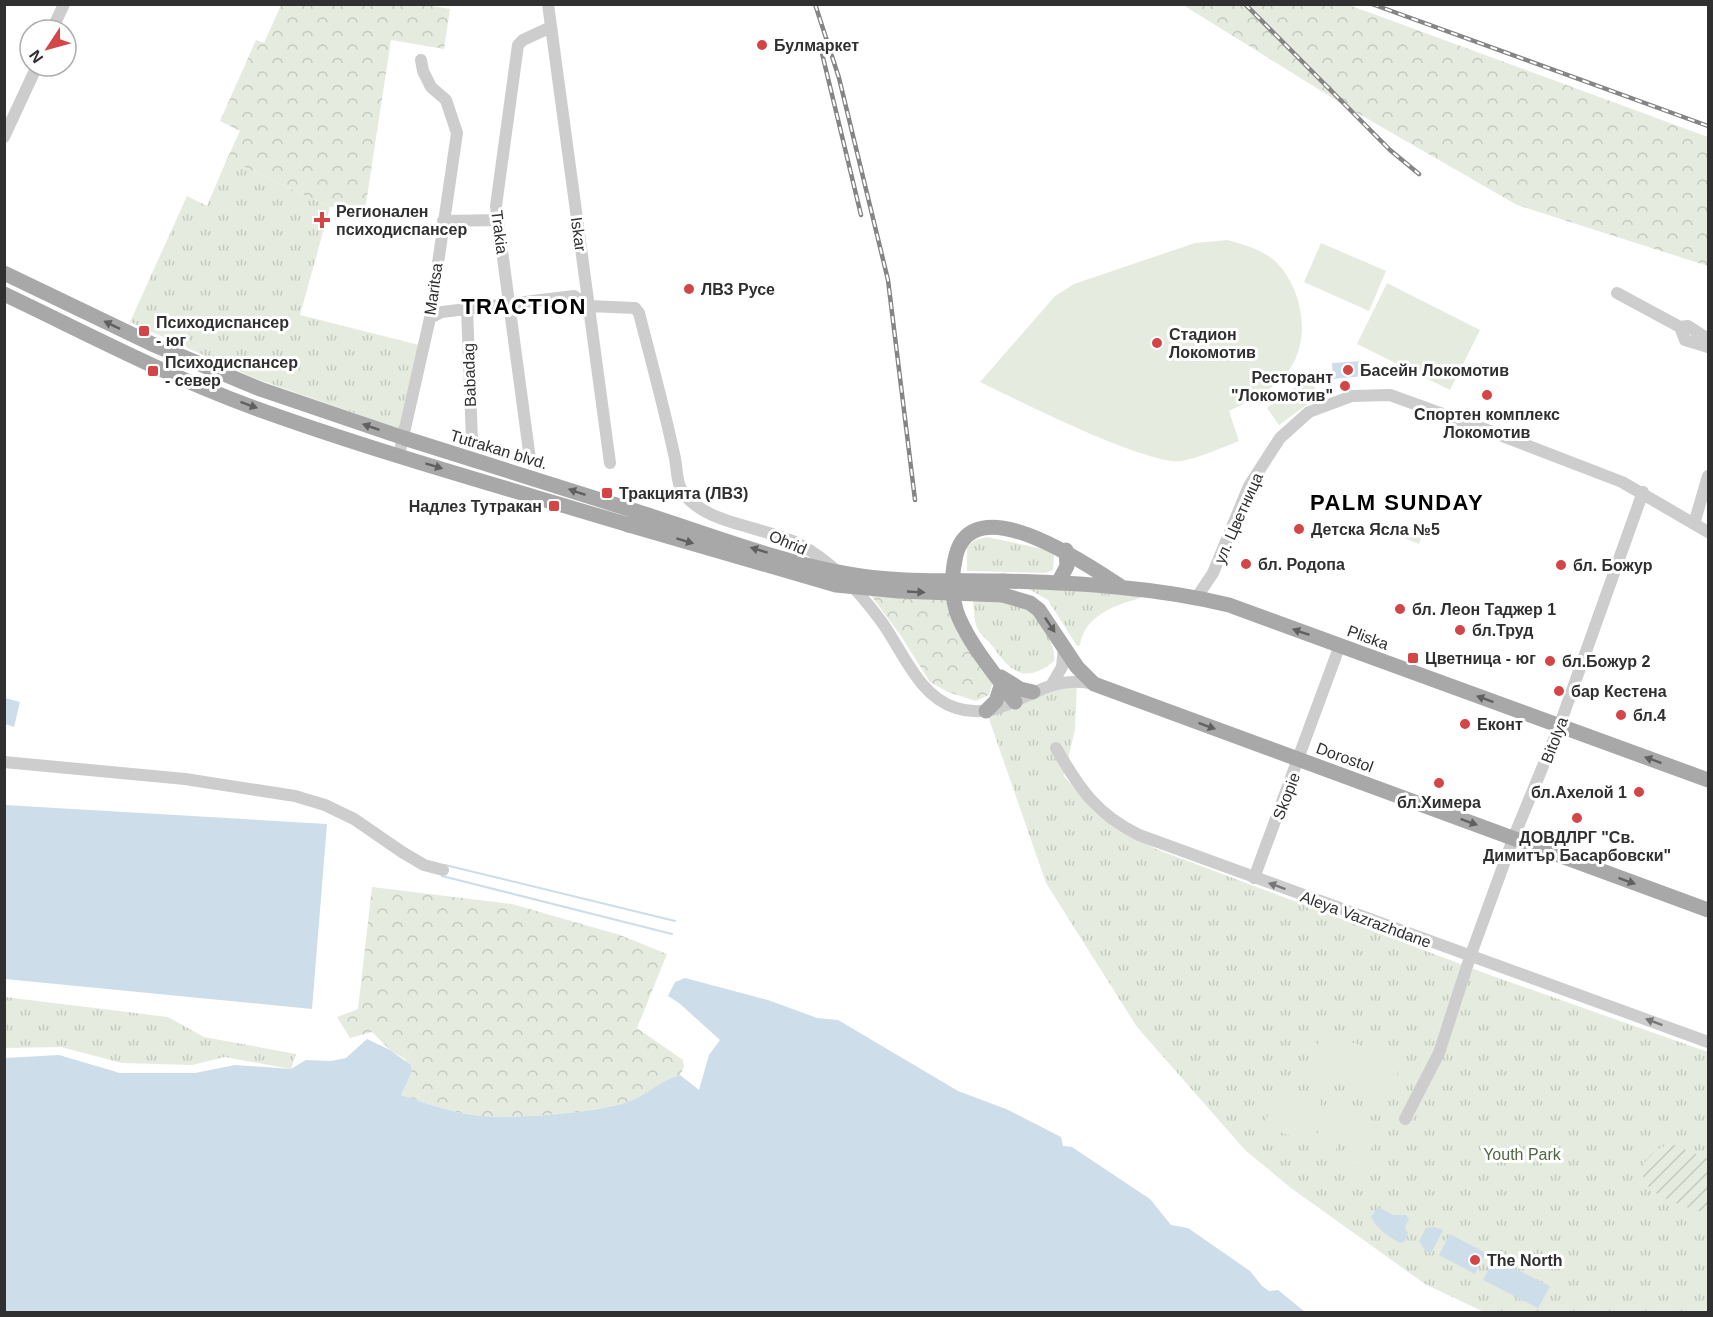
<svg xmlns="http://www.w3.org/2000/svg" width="1713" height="1317" font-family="Arial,sans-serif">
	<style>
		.grass { fill: url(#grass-tufts) }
		.forest { fill: url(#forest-crowns) }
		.garden { fill: url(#garden-furrows) }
		.pitch { fill: #e5ebdf }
		.water { fill: #cddde9 }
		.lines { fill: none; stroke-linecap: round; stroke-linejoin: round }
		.stream { stroke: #cddde9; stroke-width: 2 }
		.minor { stroke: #cdcdcd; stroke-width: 12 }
		.major { stroke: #a8a8a8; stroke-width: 15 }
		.rail-casing { stroke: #858585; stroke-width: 4.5 }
		.rail { stroke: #fff; stroke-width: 2; stroke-dasharray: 7; stroke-linecap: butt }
		.major-bridge { stroke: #a8a8a8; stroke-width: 15 }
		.oneway { fill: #606060 }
		.oneway2 { fill: #777 }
		.poi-dot { fill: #d44548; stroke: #fff; stroke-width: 2 }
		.labels { text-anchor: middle; stroke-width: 6; stroke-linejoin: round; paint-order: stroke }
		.poi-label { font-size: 16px; font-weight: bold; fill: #303030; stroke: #fff; text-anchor: start }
		.street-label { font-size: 16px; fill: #303030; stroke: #fff }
		.park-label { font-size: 16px; fill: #516741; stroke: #fff }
		.district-label { font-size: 22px; font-weight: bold; letter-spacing: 1.5px; fill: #000; stroke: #fff }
	</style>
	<defs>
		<pattern id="grass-tufts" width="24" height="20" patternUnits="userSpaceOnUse" patternTransform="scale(1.5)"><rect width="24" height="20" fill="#e5ebdf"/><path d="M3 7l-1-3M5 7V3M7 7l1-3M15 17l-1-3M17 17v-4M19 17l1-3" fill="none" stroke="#c5cac0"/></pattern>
		<pattern id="forest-crowns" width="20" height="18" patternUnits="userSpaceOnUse" patternTransform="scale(1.5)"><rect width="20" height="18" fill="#e5ebdf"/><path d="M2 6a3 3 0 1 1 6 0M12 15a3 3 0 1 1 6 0" fill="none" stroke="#c5cac0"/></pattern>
		<pattern id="garden-furrows" width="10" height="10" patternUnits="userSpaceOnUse" patternTransform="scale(1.5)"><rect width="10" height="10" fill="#e5ebdf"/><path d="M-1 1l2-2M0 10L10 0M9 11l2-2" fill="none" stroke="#c5cac0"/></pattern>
	</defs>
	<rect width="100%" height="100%" fill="#fff"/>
	<path class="grass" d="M227,159L330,207L300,315L419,345L400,429L254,378L130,322L187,196L207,206Z
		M1402,524L1423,532L1419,544L1397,535Z
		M987,537L1048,550L1054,555L1053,570L1045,573L967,571V547L975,540Z
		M1027,588L1135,594L1141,598C1115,605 1085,615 1080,645L1077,646L1048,600Z
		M973,601C988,601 1007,599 1021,606C1037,614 1057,643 1054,661C1027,684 1011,673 993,647C988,639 979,635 976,625C974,618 974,609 973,601Z
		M1077,682L1075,729L1064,776L1095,813L1156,849L1487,974L1708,1052V1312H1484L1425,1284L1291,1188L1245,1150L1137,1027L1046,883L988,716Z
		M5,997L168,1017L204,1037L296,1054L291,1069L225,1057L192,1065L122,1063L61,1047L5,1048Z"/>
	<path class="forest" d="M427,5L450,9L444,49L391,40L365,210L330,207L227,159L240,131L220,121L256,40L264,43L281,5Z
		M1183,5H1349L1708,137V266L1517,205L1347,107Z
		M867,590L948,597L958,634L994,678L989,695L976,701L948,692L930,682L901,636Z
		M372,887L512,904L620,935L667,954L637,1028L683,1060L684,1067L680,1075C660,1080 647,1095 628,1102C596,1113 516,1119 481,1116C455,1114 426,1103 401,1095L411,1074L405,1059L390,1050L372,1032L350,1038L337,1017L358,1009Z"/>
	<path class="garden" d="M1672,1144L1708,1159V1213C1693,1210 1669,1202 1656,1193C1629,1174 1647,1149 1672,1144Z"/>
	<path class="pitch" d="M1228,240C1245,245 1264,250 1277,263C1304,291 1312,343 1286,374C1270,392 1250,401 1229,411L1239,441C1221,448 1201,457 1182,461C1150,467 1015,399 980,382L1055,296L1074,284L1195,243Z
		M1321,243L1386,271L1369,311L1304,282Z
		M1387,283L1480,330L1450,390L1357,344Z
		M1308,378L1320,395L1279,425L1267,408Z
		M1323,1031L1402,1062L1386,1102L1307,1071Z
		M1279,1085L1321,1102L1306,1142L1264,1126Z
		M1328,1105L1349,1114L1333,1157L1312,1148Z
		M1358,1115L1381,1124L1363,1169L1341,1160Z"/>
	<path class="water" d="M1362,361L1364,376L1333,379L1332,363Z
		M5,698L20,702L14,727L5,724Z
		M5,805L327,824L312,1009L5,979Z
		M685,978L768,1000L817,1018L838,1020L958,1091L1006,1109L1061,1137L1063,1146L1072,1147L1150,1199L1171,1225L1188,1228L1250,1271L1262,1286L1269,1291L1278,1290L1305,1312H5V1058L59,1055L120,1073H195L235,1065L291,1069L306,1060L331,1061L346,1058L367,1039L390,1050L411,1065V1074L401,1095C426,1103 455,1114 481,1116C516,1119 596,1113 628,1102C647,1095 660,1080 680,1075L699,1090L709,1055L720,1040L679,1003L668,996L675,982Z
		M1378,1207L1393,1215H1406L1409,1219L1405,1227L1408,1233L1405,1241L1400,1243C1389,1237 1376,1228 1371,1217Z
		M1434,1227L1443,1230L1431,1253L1425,1251L1419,1241L1426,1228Z
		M1450,1234L1486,1253L1475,1274L1439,1255Z
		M1494,1258L1550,1286L1538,1308L1483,1280Z"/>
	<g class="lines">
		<path class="stream" d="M445,865L675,921
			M442,876L672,934"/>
		<path class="minor" d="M548,4L610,463
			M52,30L64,4
			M4,137L37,66
			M443,221L498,220
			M1617,293L1680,327L1685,340L1708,347
			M467,308L472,441
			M430,318L442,312L574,296L589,306L635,308L639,313C651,360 664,407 674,454C677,464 676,480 681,489C701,525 765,526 799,544C831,561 859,591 881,621C903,651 918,696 956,708C1009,725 1038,670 1094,684
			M1680,327L1688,326L1708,339
			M399,455L430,318L457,133L446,100L431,87L423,71L421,60
			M530,459L496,206L518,45L523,40L551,27
			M1694,524L1708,476
			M1197,597L1213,573L1249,486L1280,438L1309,412L1352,396L1390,395L1487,430L1622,482L1708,532
			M1052,684L1062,667L1064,646
			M1056,748C1079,788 1096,814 1139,835L1708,1042
			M4,762L185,779L295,796L325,805L354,819L402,852L424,865L443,870
			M1254,878L1340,645
			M1405,1119L1439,1053L1470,957L1513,839L1559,727L1643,492"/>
		<path class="major" d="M4,273L152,344L260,389L404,438L632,510
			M4,294C86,333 167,376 252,407C376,452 503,487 629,525
			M1003,581C1079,583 1155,587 1229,605L1708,780
			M1058,583L1067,566L1066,550
			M1003,595L1030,603L1039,610L1077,667L1094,684L1708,910
			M1001,677L1020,689L1033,692
			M1015,702C996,675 972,648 959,618C951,600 951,575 956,555C974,486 1088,565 1120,586
			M986,711L996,701L1002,683"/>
		<g class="rail-casing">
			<path id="rail" d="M815,4L839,78L888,280L915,500
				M1245,4L1390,150L1419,174
				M1372,4L1708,126
				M820,45L861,215"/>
		</g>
		<use href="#rail" class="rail"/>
		<path class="major-bridge" d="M632,510C703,532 775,561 848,574C898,583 952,580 1003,581
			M629,525L836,585L899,591L1003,595"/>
	</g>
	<defs><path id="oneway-solid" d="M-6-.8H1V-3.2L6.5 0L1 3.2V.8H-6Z" transform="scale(1.5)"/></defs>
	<g class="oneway">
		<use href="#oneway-solid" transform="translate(112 325) rotate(-154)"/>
		<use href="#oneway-solid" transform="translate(249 405) rotate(20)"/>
		<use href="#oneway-solid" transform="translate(371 427) rotate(-161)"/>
		<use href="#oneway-solid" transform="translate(434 466) rotate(17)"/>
		<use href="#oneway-solid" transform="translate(577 492) rotate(-161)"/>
		<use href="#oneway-solid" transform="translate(685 541) rotate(17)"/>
		<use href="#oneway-solid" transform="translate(759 550) rotate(-163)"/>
		<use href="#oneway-solid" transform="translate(916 592) rotate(3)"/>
		<use href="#oneway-solid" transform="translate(1050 625) rotate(56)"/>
		<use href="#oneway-solid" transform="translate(1301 632) rotate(-161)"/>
		<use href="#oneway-solid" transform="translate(1485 699) rotate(-160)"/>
		<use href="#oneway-solid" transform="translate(1207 726) rotate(20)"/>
		<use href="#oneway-solid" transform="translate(1653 760) rotate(-160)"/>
		<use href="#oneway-solid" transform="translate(1469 822) rotate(20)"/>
		<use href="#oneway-solid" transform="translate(1627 881) rotate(20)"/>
	</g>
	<g class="oneway2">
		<use href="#oneway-solid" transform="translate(1277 886) rotate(-160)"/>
		<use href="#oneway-solid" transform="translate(1654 1022) rotate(-159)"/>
	</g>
	<g class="poi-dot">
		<circle cx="762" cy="45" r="6"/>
		<path d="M319 211h6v6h6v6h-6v6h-6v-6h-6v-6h6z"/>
		<circle cx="689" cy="289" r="6"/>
		<rect x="138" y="325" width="12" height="12" rx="3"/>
		<circle cx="1157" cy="343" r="6"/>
		<circle cx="1348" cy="370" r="6"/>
		<rect x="147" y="365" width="12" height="12" rx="3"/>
		<circle cx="1345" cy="386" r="6"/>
		<circle cx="1487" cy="395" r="6"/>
		<rect x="601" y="487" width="12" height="12" rx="3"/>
		<rect x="548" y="500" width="12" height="12" rx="3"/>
		<circle cx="1299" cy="529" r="6"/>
		<circle cx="1246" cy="564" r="6"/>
		<circle cx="1561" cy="565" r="6"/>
		<circle cx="1400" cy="609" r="6"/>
		<circle cx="1460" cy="630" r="6"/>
		<rect x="1407" y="652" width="12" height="12" rx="3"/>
		<circle cx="1550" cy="661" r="6"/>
		<circle cx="1559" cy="691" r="6"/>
		<circle cx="1621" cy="715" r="6"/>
		<circle cx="1465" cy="724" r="6"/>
		<circle cx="1439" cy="783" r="6"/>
		<circle cx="1639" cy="792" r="6"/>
		<circle cx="1577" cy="818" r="6"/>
		<circle cx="1475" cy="1260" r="6"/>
	</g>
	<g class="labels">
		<g class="poi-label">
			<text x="774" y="51">Булмаркет</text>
			<text x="336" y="217">Регионален<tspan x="336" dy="18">психодиспансер</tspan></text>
			<text x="701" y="295">ЛВЗ Русе</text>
			<text x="156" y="328">Психодиспансер<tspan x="156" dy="18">- юг</tspan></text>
			<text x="1169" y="340">Стадион<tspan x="1169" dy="18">Локомотив</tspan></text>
			<text x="165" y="368">Психодиспансер<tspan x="165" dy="18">- север</tspan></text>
			<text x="1360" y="376">Басейн Локомотив</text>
			<text x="1333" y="383" text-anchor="end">Ресторант<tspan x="1333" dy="18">"Локомотив"</tspan></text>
			<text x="1487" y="420" text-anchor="middle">Спортен комплекс<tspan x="1487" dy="18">Локомотив</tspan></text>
			<text x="619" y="499">Тракцията (ЛВЗ)</text>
			<text x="542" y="512" text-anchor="end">Надлез Тутракан</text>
			<text x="1311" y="535">Детска Ясла №5</text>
			<text x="1258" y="570">бл. Родопа</text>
			<text x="1573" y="571">бл. Божур</text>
			<text x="1412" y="615">бл. Леон Таджер 1</text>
			<text x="1472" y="636">бл.Труд</text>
			<text x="1425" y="664">Цветница - юг</text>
			<text x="1562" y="667">бл.Божур 2</text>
			<text x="1571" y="697">бар Кестена</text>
			<text x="1633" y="721">бл.4</text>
			<text x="1477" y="730">Еконт</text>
			<text x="1627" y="798" text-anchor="end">бл.Ахелой 1</text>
			<text x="1439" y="808" text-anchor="middle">бл.Химера</text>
			<text x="1577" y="843" text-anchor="middle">ДОВДЛРГ "Св.<tspan x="1577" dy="18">Димитър Басарбовски"</tspan></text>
			<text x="1487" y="1266">The North</text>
		</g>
		<g class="street-label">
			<text transform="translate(500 232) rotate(83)" y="6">Trakia</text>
			<text transform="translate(579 234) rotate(82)" y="6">Iskar</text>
			<text transform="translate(433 289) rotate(-82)" y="6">Maritsa</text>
			<text transform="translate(469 375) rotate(-92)" y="6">Babadag</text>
			<text transform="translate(499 449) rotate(17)" y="6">Tutrakan blvd.</text>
			<text transform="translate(1238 518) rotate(-66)" y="6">ул. Цветница</text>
			<text transform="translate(788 542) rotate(23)" y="6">Ohrid</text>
			<text transform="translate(1368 637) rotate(20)" y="6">Pliska</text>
			<text transform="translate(1554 740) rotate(-69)" y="6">Bitolya</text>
			<text transform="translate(1345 757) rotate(20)" y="6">Dorostol</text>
			<text transform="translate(1286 796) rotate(-69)" y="6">Skopie</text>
			<text transform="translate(1366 919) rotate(20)" y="6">Aleya Vazrazhdane</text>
		</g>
		<g class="park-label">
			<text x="1522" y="1160">Youth Park</text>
		</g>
		<g class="district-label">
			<text x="524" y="314">TRACTION</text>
			<text x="1397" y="510">PALM SUNDAY</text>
		</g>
	</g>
	<rect width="1713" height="1317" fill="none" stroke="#303030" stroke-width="12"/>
	<g transform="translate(48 48) rotate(234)"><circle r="28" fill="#ffffff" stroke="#acacac" stroke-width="1.5"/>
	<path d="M0-4.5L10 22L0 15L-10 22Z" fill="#d44548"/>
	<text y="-9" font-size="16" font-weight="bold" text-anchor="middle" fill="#303030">N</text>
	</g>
</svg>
